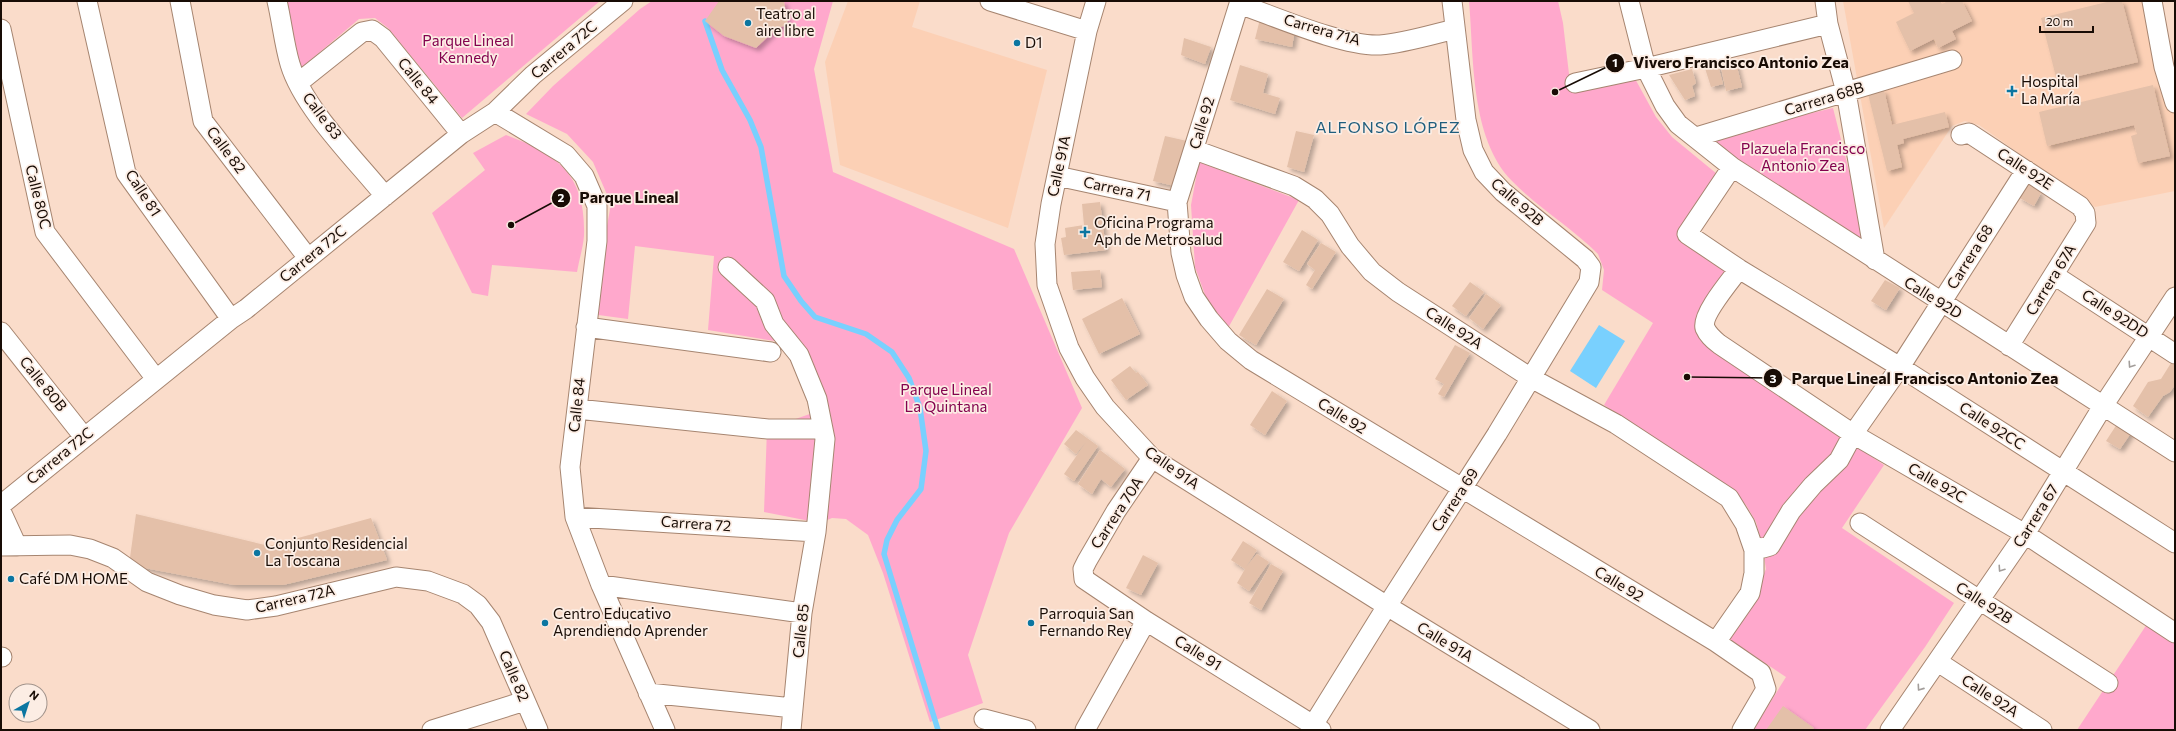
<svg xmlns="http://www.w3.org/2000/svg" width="2176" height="731" font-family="Commissioner,sans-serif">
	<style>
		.built { fill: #fcd0b5 }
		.green { fill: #ffa8cc }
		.water { fill: #79d0fe }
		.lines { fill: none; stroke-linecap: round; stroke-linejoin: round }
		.stream { stroke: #79d0fe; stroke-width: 5.5 }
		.building { fill: #e4c0a9; filter: url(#shadow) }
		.minor-casing { stroke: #a68570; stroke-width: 21 }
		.minor { stroke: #fff; stroke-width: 19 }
		.oneway { stroke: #a39e9b }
		.poi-dot { fill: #0b76a1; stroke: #fcede4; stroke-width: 1.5 }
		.labels { text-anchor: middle; stroke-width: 3.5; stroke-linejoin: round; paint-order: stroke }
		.poi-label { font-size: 15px; fill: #180c05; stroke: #fcede4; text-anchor: start }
		.street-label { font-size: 15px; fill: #180c05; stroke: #fcede4 }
		.park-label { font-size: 15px; fill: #83024e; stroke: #fcede4 }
		.neighbourhood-label { font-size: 16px; letter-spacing: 1px; fill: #1f5e7d; stroke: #fcede4 }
		.leader { fill: none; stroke: #180c05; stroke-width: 1.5 }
		.callout-dot { fill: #180c05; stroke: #fcede4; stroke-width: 1.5 }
		.mark-label { font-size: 12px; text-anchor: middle; font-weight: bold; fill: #fff }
		.callout-label { font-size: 16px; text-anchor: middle; font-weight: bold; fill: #180c05; stroke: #fcede4; stroke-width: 3.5; stroke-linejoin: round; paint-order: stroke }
	</style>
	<defs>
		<filter id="shadow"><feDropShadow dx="3.5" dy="3.5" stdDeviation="2" flood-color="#0004"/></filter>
	</defs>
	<rect width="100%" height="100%" fill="#fadcca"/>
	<path class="built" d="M848,1H920L912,27L1047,70L1008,228L840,165L825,62Z
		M1843,1H2142L2156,66L2175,116V191L2095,207L1979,125L1965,121L1952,126L1884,228Z"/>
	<path class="green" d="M286,1H600L462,118L388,28L375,18L359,19L301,68Z
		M652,1H833L814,69L833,172L1014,249L1082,408L1009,533L968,655L983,703L930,722L883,573L868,535L846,519L832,518L820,523L764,512L767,429L824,409L787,343L708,330L714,256L635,246L628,319L591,314L611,204L593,162L567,134L526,114L553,86L640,9Z
		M1469,1H1558L1563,23L1571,91L1633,75L1656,117L1672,137L1717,174L1678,235L1726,271L1701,310L1713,349L1884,465L1842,528L1954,603L1925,647L1865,730H1753L1786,677L1726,637L1759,585L1766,569L1762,544L1756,522L1746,505L1728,487L1604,405L1653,323L1602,290L1604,270L1598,254C1571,227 1538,208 1512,181C1470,138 1474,58 1469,1Z
		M1833,108L1869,250L1714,144L1715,136Z
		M506,135C558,154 586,175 584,236C583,248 579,260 577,272L492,265L488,296L472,293L432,213L485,170L473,153Z
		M1199,162L1299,200L1227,330L1209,306L1195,267L1191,205Z
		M2147,624L2175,643V730H2077Z"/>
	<path class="water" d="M1599,325L1625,341L1596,388L1570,371Z"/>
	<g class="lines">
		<path class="stream" d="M705,21L722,70L750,120L761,147L784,276L801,301L815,317L866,334L892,352L909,378L920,408L926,451L921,489L897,520L887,540L884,554L938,730"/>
	</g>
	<path class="building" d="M719,1H784L788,25L777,28L756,48L724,36L705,21Z
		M1908,1H1940L1942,4L1948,1H1962L1972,21L1952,31L1956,39L1938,48L1934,39L1910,51L1896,22L1914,13Z
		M2111,1H2122L2138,62L2057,81L2041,18Z
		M1260,19L1295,30L1292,47L1255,39Z
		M1184,38L1211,47L1205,64L1181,55Z
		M1735,59L1742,87L1726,91L1720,62Z
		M1717,62L1723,84L1711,87L1704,65Z
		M1240,65L1268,74L1263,93L1280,98L1275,114L1230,100Z
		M1692,69L1696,83L1692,86L1695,96L1685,100L1669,75Z
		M2153,85L2170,156L2138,163L2131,136L2137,134L2134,125L2047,146L2039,112Z
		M1884,90L1892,125L1945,112L1949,127L1903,139L1904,143L1897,145L1902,167L1887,171L1868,94Z
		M1296,131L1314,135L1304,172L1287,167Z
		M1165,136L1187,141L1175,186L1153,181Z
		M2029,183L2041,193L2034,206L2018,197Z
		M1100,202L1106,250L1064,255L1061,238L1066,237L1065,228L1084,225L1082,204Z
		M1302,230L1318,240L1299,271L1283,262Z
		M1321,243L1336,252L1312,289L1306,285L1315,270L1307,264Z
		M1100,270L1102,287L1073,290L1071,272Z
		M1885,280L1900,288L1886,310L1871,301Z
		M1470,282L1484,292L1466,316L1452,306Z
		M1267,289L1284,299L1256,345L1239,335Z
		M1486,294L1501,305L1483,329L1469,318Z
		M1122,298L1140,334L1099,354L1082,319Z
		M1455,345L1470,353L1444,397L1438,394L1444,384L1435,379Z
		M2171,363L2175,365V385L2170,392L2163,396L2148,417L2133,406L2148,382L2161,379Z
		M1130,366L1136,373L1138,372L1148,385L1126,400L1111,380Z
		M1272,391L1287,401L1265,435L1250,425Z
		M2119,421L2133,430L2120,449L2106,441Z
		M1076,430L1098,446L1074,481L1064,474L1086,442L1076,454L1064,444Z
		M1100,450L1125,469L1111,487L1101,479L1092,494L1078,484Z
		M136,514L269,546L371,518L387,560L283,585H234L129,565Z
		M1243,541L1257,550L1246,567L1257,554L1269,562L1249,591L1237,583L1245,569L1231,560Z
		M1143,555L1158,563L1141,595L1126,588Z
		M1271,564L1283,571L1261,610L1249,603Z
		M1783,706L1814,728L1813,730H1766Z"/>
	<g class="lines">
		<g class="minor-casing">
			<path id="minor" d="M87,1L126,173L231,319
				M180,1L203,121L308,258
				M277,1C282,22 284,44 290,64C303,108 356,160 385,196
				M990,1L1087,31
				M1096,1L1087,31L1051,204L1045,244L1047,285L1069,348L1085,378L1105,407L1152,458L1387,606L1590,730
				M1240,1L1177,202L1181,253L1186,275L1194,297L1209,319L1228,341L1251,360L1716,642L1761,673L1766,689L1742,730
				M1629,1L1646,68L1665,106L1678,124L1732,167L2175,452
				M1825,1L1828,24L1846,92L1875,260
				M2152,1L2164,67L2175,103
				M1239,4C1274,16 1344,47 1380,45C1405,43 1430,35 1455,29
				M1,29L45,232L156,379
				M298,83L362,32L372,30L383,38L461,134
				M1575,83L1646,68L1828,24
				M495,112L566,155L584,176L597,206V241L570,467L575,517L601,585L665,730
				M1961,135L1969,133L2080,206L2085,213L2086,223L2009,346
				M1696,137L1952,60
				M1195,150L1294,186L1315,199L1330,214L1350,246L1372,272L1398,292L1531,378L1616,424L1729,498L1745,524L1754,550V573L1750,593L1716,642
				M1732,167L1687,234L1739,269L1900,367L2175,543
				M1057,176L1177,202
				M728,267L765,301L774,324L799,355L817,399L825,439L816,532L802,613L791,730
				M1739,269C1731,280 1701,315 1705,328C1708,335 1713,339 1719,344L1853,434L2025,534L2175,633
				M2054,275L2175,354
				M586,327L771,352
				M1,332L84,437
				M577,409L768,429H823
				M1152,458L1116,511L1087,561L1083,569L1084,579L1146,621L1321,730
				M1,505L231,319L246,309L461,134L495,112L533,75L623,1
				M1,511L17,546
				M575,517L816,532
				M1860,523L2108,683
				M1,546L70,545L90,549L113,558L147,582L180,595L214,605L247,610L276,606L396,577L428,581L463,594L478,605L491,622L538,730
				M1755,547L1763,548L1770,546L1791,511L1813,485L1839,460L1853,434L1900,367L2026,170
				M601,585L802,613
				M1,657H2
				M1938,662L2042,730
				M648,693L793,708
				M984,719L1026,730
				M432,730L525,701
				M1085,730L1146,621
				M1310,730L1387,606L1497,434L1589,282L1591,267L1585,259L1503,192L1484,172L1473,150L1466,120L1452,1
				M1890,730L2025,534L2103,406L2175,297"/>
		</g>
		<use href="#minor" class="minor"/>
	</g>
	<defs><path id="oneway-chevron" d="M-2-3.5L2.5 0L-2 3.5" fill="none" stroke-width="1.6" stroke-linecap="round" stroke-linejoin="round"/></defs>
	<g class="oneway">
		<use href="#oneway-chevron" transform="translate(2131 365) rotate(124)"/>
		<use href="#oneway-chevron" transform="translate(2001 569) rotate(124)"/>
		<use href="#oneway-chevron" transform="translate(1920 688) rotate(125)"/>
	</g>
	<g class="poi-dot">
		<circle cx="748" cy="23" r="4"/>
		<circle cx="1017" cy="43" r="4"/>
		<path d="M2010 85h4v4h4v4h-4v4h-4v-4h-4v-4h4z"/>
		<path d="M1083 226h4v4h4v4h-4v4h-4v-4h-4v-4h4z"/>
		<circle cx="257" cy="553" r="4"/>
		<circle cx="11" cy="579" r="4"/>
		<circle cx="545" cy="623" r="4"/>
		<circle cx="1031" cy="623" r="4"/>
	</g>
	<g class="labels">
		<g class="poi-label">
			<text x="756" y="19">Teatro al<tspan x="756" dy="17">aire libre</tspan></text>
			<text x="1025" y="48">D1</text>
			<text x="2021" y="87">Hospital<tspan x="2021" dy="17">La María</tspan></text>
			<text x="1094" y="228">Oficina Programa<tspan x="1094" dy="17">Aph de Metrosalud</tspan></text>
			<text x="265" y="549">Conjunto Residencial<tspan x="265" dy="17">La Toscana</tspan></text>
			<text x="19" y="584">Café DM HOME</text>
			<text x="553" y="619">Centro Educativo<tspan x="553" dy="17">Aprendiendo Aprender</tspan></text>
			<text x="1039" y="619">Parroquia San<tspan x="1039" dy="17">Fernando Rey</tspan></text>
		</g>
		<g class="street-label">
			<text transform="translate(1322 30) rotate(16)" y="5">Carrera 71A</text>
			<text transform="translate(564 50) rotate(-40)" y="5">Carrera 72C</text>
			<text transform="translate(418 81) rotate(51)" y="5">Calle 84</text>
			<text transform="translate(1824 99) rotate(-17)" y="5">Carrera 68B</text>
			<text transform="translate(322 116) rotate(53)" y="5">Calle 83</text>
			<text transform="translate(1202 123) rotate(-73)" y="5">Calle 92</text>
			<text transform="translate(226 150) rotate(53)" y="5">Calle 82</text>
			<text transform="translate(1059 166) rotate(-78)" y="5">Calle 91A</text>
			<text transform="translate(2025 169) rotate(33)" y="5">Calle 92E</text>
			<text transform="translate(1117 189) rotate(12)" y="5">Carrera 71</text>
			<text transform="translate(143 193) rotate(57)" y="5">Calle 81</text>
			<text transform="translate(38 197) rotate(76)" y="5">Calle 80C</text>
			<text transform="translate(1517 202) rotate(41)" y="5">Calle 92B</text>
			<text transform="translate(313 254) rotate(-39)" y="5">Carrera 72C</text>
			<text transform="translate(1970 257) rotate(-58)" y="5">Carrera 68</text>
			<text transform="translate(2051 280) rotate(-58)" y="5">Carrera 67A</text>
			<text transform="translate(1933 298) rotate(32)" y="5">Calle 92D</text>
			<text transform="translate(2115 314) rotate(33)" y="5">Calle 92DD</text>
			<text transform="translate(1454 328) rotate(33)" y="5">Calle 92A</text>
			<text transform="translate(43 384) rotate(51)" y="5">Calle 80B</text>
			<text transform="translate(577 405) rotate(-84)" y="5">Calle 84</text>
			<text transform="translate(1342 416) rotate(32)" y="5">Calle 92</text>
			<text transform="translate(1992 426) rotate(33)" y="5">Calle 92CC</text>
			<text transform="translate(60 456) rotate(-39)" y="5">Carrera 72C</text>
			<text transform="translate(1172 468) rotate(35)" y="5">Calle 91A</text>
			<text transform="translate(1937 483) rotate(30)" y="5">Calle 92C</text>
			<text transform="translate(1455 500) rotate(-57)" y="5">Carrera 69</text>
			<text transform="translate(1117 513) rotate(-57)" y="5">Carrera 70A</text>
			<text transform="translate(2036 516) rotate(-58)" y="5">Carrera 67</text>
			<text transform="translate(696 524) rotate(4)" y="5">Carrera 72</text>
			<text transform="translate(1619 584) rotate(31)" y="5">Calle 92</text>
			<text transform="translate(295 599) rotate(-13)" y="5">Carrera 72A</text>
			<text transform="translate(1984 603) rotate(33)" y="5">Calle 92B</text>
			<text transform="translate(801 631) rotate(-84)" y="5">Calle 85</text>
			<text transform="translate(1445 642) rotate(31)" y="5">Calle 91A</text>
			<text transform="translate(1198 653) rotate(32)" y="5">Calle 91</text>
			<text transform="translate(514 676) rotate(67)" y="5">Calle 82</text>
			<text transform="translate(1990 696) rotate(33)" y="5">Calle 92A</text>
		</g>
		<g class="park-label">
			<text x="468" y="46">Parque Lineal<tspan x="468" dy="17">Kennedy</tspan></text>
			<text x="1803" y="154">Plazuela Francisco<tspan x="1803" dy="17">Antonio Zea</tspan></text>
			<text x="946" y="395">Parque Lineal<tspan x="946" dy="17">La Quintana</tspan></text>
		</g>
		<g class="neighbourhood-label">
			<text x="1388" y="133">ALFONSO LÓPEZ</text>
		</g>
	</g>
	<path class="leader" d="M1555 92L1615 63M511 225L561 198M1687 377L1773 378"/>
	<g class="callout-dot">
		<circle cx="1555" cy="92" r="4"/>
		<circle cx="511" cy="225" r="4"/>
		<circle cx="1687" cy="377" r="4"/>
		<circle cx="1615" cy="63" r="10"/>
		<circle cx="561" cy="198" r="10"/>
		<circle cx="1773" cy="378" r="10"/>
	</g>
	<g class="mark-label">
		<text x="1615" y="67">1</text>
		<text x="561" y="202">2</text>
		<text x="1773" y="383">3</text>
	</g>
	<g class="callout-label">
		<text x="1741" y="68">Vivero Francisco Antonio Zea</text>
		<text x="629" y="203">Parque Lineal</text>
		<text x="1925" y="384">Parque Lineal Francisco Antonio Zea</text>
	</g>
	<rect width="2176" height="731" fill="none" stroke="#180c05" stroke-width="4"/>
	<g transform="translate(28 703) rotate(39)"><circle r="19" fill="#fcede4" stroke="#a1938b"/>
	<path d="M0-3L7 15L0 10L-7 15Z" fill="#0b76a1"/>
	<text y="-6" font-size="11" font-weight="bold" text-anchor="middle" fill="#180c05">N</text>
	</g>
	<path d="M2040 26v6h53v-6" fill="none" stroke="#180c05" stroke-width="2"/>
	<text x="2046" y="26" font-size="12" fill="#180c05" stroke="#fcede4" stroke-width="3" paint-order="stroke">20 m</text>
</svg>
